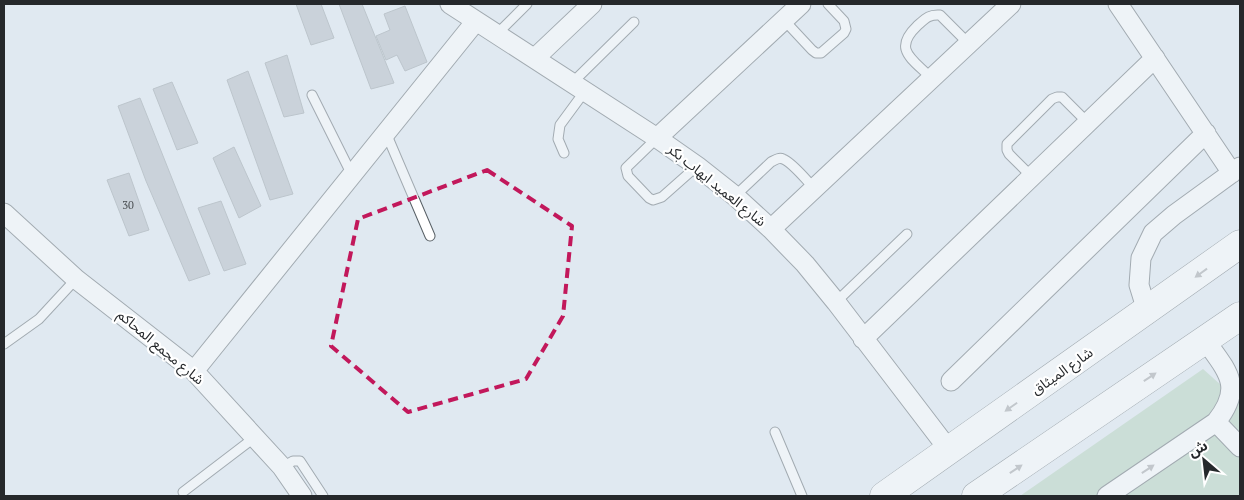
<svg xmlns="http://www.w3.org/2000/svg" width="1244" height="500" font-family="'PT Serif','Noto Sans Arabic',serif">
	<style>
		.green { fill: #b2d0b8 }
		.building { fill: #afb7bf; stroke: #9199a0 }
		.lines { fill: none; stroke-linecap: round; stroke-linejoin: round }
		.service-casing { stroke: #575f65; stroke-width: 11 }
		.minor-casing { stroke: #575f65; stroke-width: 21 }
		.primary-casing { stroke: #575f65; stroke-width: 29 }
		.service { stroke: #fff; stroke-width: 9 }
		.minor { stroke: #fff; stroke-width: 19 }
		.primary { stroke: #fff; stroke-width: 28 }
		.oneway { fill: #9d9ea0 }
		.marked { fill: none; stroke: #c2185b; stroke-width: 4; stroke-dasharray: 10 6; stroke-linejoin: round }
		.labels { text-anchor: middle; stroke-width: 4.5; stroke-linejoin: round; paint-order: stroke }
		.number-label { font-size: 11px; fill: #484c50 }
		.street-label { font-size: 14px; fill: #25282b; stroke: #fff }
	</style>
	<rect width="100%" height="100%" fill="#e0e9f1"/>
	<path class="green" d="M1203,369L1240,402V496H1020Z"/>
	<path class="building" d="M296,4H321L334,38L311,45Z
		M339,4H362L394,83L371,89Z
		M405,6L427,62L405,71L397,55L386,60L376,36L390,30L384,14Z
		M287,55L304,113L284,117L265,63Z
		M248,71L293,194L270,200L227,80Z
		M172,82L198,143L177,150L153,89Z
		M140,98L210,274L189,281L146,181L118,106Z
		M234,147L261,206L239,218L213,158Z
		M129,173L149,230L129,236L107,180Z
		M221,201L246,264L224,271L198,208Z"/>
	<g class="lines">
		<g class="service-casing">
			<path id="service" d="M784,20L812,50L816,53H821L844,33L846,29L844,21L828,4
				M497,34L527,4
				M931,78C913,59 892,50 917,26C925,19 929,14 940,15L968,43
				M572,83L634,22
				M312,95L352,175
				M386,133L430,236
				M657,138L626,168L628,176L649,198L653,200L662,197L697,166
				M564,153L558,139L560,125L585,91
				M1032,177L1009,154L1007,150V144L1052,99L1057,97H1062L1088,123
				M735,196L771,162C775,160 779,157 783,159C792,162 807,181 814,188
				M836,302L907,234
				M4,344L39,319L76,279
				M775,432L802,496
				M282,467L293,461H300L323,496
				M183,492L255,437"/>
		</g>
		<g class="minor-casing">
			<path id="minor" d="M450,4L657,138L697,166L735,196L771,229L805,264L836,302L949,450
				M1118,4L1232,173
				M535,58L592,4
				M657,138L801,4
				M4,213L76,279L194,371L282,467L302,496
				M771,229L1011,4
				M1147,311L1139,285L1141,258L1153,233L1174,215L1240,167
				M863,339L1155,58
				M194,371L476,21
				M951,381L1206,133
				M1216,422L1240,447
				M1107,496L1216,422C1244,387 1228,372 1205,340"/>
		</g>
		<g class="primary-casing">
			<path id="primary" d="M884,496L1240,244
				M976,496L1240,316"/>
		</g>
		<use href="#service" class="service"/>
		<use href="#minor" class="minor"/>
		<use href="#primary" class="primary"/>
	</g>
	<defs><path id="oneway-solid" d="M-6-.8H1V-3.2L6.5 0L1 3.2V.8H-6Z" transform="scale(1.25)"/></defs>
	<g class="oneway">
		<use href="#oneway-solid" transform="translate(1201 273) rotate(144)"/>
		<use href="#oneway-solid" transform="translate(1150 377) rotate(-34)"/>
		<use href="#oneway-solid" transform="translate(1011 407) rotate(145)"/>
		<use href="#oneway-solid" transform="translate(1016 469) rotate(-34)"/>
		<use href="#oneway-solid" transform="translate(1148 469) rotate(-34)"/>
	</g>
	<path d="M0 0H1244V500H0ZM487,170L572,226L563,316L526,379L408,412L331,346L358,219Z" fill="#e0e9f1" fill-opacity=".55" fill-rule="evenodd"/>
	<path class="marked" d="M487,170L572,226L563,316L526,379L408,412L331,346L358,219Z"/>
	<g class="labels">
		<g class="number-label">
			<text x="128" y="209">30</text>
		</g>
		<g class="street-label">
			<text transform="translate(717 185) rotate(39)" y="5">شارع العميد ايهاب بكر</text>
			<text transform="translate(161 347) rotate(40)" y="5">شارع مجمع المحاكم</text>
			<text transform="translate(1062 371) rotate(-35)" y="5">شارع الميثاق</text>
		</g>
	</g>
	<rect width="1244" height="500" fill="none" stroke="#25282b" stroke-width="10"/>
	<g transform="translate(1204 460) rotate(332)" stroke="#ffffff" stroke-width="4" paint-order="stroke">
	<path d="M0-4L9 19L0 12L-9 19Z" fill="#25282b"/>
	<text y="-8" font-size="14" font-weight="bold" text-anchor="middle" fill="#25282b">ش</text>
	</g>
</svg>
